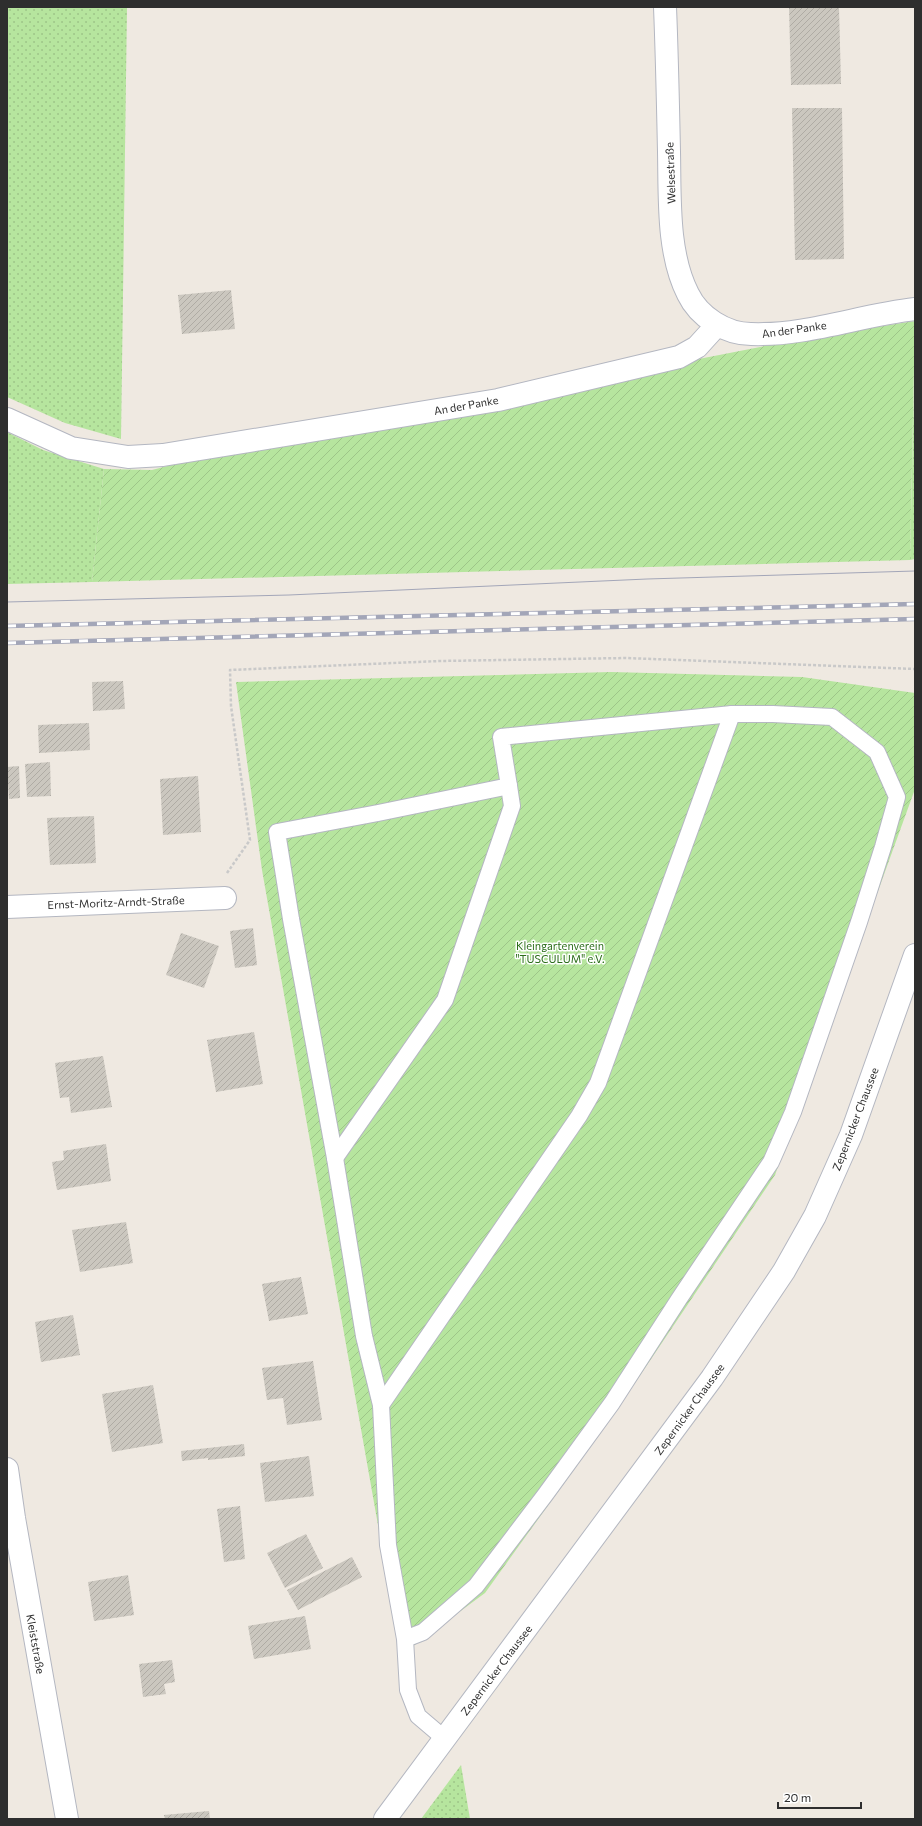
<svg xmlns="http://www.w3.org/2000/svg" width="922" height="1826" viewBox="0 0 922 1826" font-family="Commissioner,sans-serif">
	<style>
		.grass { fill: url(#grass-dots) }
		.garden { fill: url(#garden-furrows) }
		.building { fill: url(#building-hatch) }
		.lines { fill: none; stroke-linecap: round; stroke-linejoin: round }
		.lane-casing { stroke: #b4b7c1; stroke-width: 18 }
		.street-casing { stroke: #b4b7c1; stroke-width: 24 }
		.secondary-casing { stroke: #b4b7c1; stroke-width: 24 }
		.path { stroke: #c9c9c9; stroke-width: 2.5; stroke-dasharray: 3 2; stroke-linecap: butt }
		.lane { stroke: #fff; stroke-width: 16 }
		.street { stroke: #fff; stroke-width: 22 }
		.secondary { stroke: #fff; stroke-width: 22 }
		.tram { stroke: #a3a6b8; stroke-width: 1 }
		.rail-casing { stroke: #a3a6b8; stroke-width: 4.5 }
		.rail { stroke: #fff; stroke-width: 3; stroke-dasharray: 9; stroke-linecap: butt }
		.labels { text-anchor: middle; dominant-baseline: central; stroke-width: 3; stroke-linejoin: round; paint-order: stroke }
		.street-label { font-size: 11px; fill: #2e2e2e; stroke: #fff }
		.park-label { font-size: 11px; fill: #2c6e1b; stroke: #fff }
	</style>
	<defs>
		<pattern id="grass-dots" width="8" height="8" patternUnits="userSpaceOnUse"><rect width="8" height="8" fill="#b6e59e"/><path d="M2 2h.1M6 6h.1" fill="none" stroke="#9dc588" stroke-width="1.8" stroke-linecap="round"/></pattern>
		<pattern id="garden-furrows" width="10" height="10" patternUnits="userSpaceOnUse"><rect width="10" height="10" fill="#b6e59e"/><path d="M-1 1l2-2M0 10L10 0M9 11l2-2" fill="none" stroke="#9dc588"/></pattern>
		<pattern id="building-hatch" width="6" height="6" patternUnits="userSpaceOnUse"><rect width="6" height="6" fill="#cbc7bf"/><path d="M-1 1l2-2M0 6l6-6M5 7l2-2" fill="none" stroke="#afaba4"/></pattern>
	</defs>
	<rect width="100%" height="100%" fill="#efe9e1"/>
	<g class="grass">
		<path d="M7 7H127L121 439 65 423 7 397Z"/>
		<path d="M915 338V559L910 560Z"/>
		<path d="M7 432 43 450 104 469 92 582 7 584Z"/>
		<path d="M461 1765 470 1819H421Z"/>
	</g>
	<g class="garden">
		<path d="M915 321 910 560 92 582 104 469 152 470 213 454 811 337Z"/>
		<path d="M611 672 802 677 915 693V789L775 1175 616 1411 485 1593 401 1655 262 870 236 682Z"/>
	</g>
	<g class="building">
		<path d="M789 7H839L841 84 791 85Z"/>
		<path d="M792 108H842L844 259 795 260Z"/>
		<path d="M231 290 235 329 182 334 178 295Z"/>
		<path d="M123 681 125 709 93 711 92 682Z"/>
		<path d="M89 723 90 750 39 753 38 725Z"/>
		<path d="M50 762 51 796 27 797 25 764Z"/>
		<path d="M19 766 20 798 9 799 7 767Z"/>
		<path d="M198 776 201 832 163 835 160 779Z"/>
		<path d="M94 816 96 863 50 865 47 818Z"/>
		<path d="M253 928 257 965 235 968 230 931Z"/>
		<path d="M181 933 219 946 204 988 166 975Z"/>
		<path d="M254 1032 263 1084 216 1092 207 1040Z"/>
		<path d="M103 1056 112 1107 71 1113 69 1097 60 1098 55 1063Z"/>
		<path d="M106 1144 111 1181 57 1190 52 1162 64 1160 63 1151Z"/>
		<path d="M126 1222 133 1263 80 1272 72 1230Z"/>
		<path d="M301 1277 308 1314 269 1321 262 1284Z"/>
		<path d="M73 1315 80 1355 41 1362 35 1322Z"/>
		<path d="M313 1361 322 1420 287 1425 283 1398 267 1400 262 1368Z"/>
		<path d="M153 1385 163 1443 112 1452 102 1394Z"/>
		<path d="M244 1444 245 1456 208 1460V1458L182 1461 181 1451Z"/>
		<path d="M309 1456 314 1496 265 1502 260 1463Z"/>
		<path d="M240 1506 245 1559 224 1562 217 1509Z"/>
		<path d="M306 1534 323 1568 285 1588 267 1553Z"/>
		<path d="M352 1557 362 1577 298 1610 287 1590Z"/>
		<path d="M128 1575 134 1615 94 1621 88 1582Z"/>
		<path d="M305 1616 311 1649 254 1659 248 1626Z"/>
		<path d="M172 1660 175 1682 164 1684 166 1694 143 1697 139 1664Z"/>
		<path d="M209 1811 210 1819H165L164 1815Z"/>
	</g>
	<g class="lines">
		<g class="lane-casing">
			<g id="lane">
				<path d="M335 1158 445 1000 512 806 509 786"/>
				<path d="M381 1405 579 1116 598 1083 732 714"/>
				<path d="M405 1639 423 1632 476 1586 545 1495 612 1403 679 1299 771 1162 793 1112 859 922 883 847 897 797 877 752 832 717 773 714H732L501 737 509 786 378 813 277 832 291 919 335 1158 364 1336 381 1405 388 1545 405 1639 408 1690 418 1716 445 1739"/>
			</g>
		</g>
		<g class="street-casing">
			<g id="street">
				<path d="M665 7C667 55 668 104 669 152 670 197 667 253 688 294 699 317 726 334 751 334 806 336 861 315 915 309"/>
				<path d="M7 419 71 448 128 457 163 455 498 400 679 357 697 347 717 325"/>
				<path d="M7 907 225 898"/>
				<path d="M7 1469 14 1518 67 1819"/>
			</g>
		</g>
		<g class="secondary-casing">
			<path id="secondary" d="M385 1819 712 1378 784 1271 815 1216 851 1135 915 955"/>
		</g>
		<path class="path" d="M227 873 250 840 231 706 230 670 440 661 626 658 915 669"/>
		<use href="#lane" class="lane"/>
		<use href="#street" class="street"/>
		<use href="#secondary" class="secondary"/>
		<path class="tram" d="M7 602 289 595 647 579 915 571"/>
		<g class="rail-casing">
			<g id="rail">
				<path d="M7 626 915 604"/>
				<path d="M7 643 915 619"/>
			</g>
		</g>
		<use href="#rail" class="rail"/>
	</g>
	<g class="labels">
		<g class="street-label">
			<text transform="translate(670 173) rotate(-92)">Welsestraße</text>
			<text transform="translate(794 329) rotate(-8)">An der Panke</text>
			<text transform="translate(466 405) rotate(-10)">An der Panke</text>
			<text transform="translate(116 902) rotate(-2)">Ernst-Moritz-Arndt-Straße</text>
			<text transform="translate(855 1119) rotate(-69)">Zepernicker Chaussee</text>
			<text transform="translate(689 1409) rotate(-54)">Zepernicker Chaussee</text>
			<text transform="translate(36 1644) rotate(80)">Kleiststraße</text>
			<text transform="translate(496 1670) rotate(-53)">Zepernicker Chaussee</text>
		</g>
		<g class="park-label">
			<text x="560" y="945">Kleingartenverein<tspan x="560" dy="13">"TUSCULUM" e.V.</tspan></text>
		</g>
	</g>
	<rect width="922" height="1826" fill="none" stroke="#2e2e2e" stroke-width="16"/>
	<path d="M778 1802v6h83v-6" fill="none" stroke="#2e2e2e" stroke-width="2"/>
	<text x="784" y="1802" font-size="12" fill="#2e2e2e" stroke="#ffffff" stroke-width="3" paint-order="stroke">20 m</text>
</svg>
